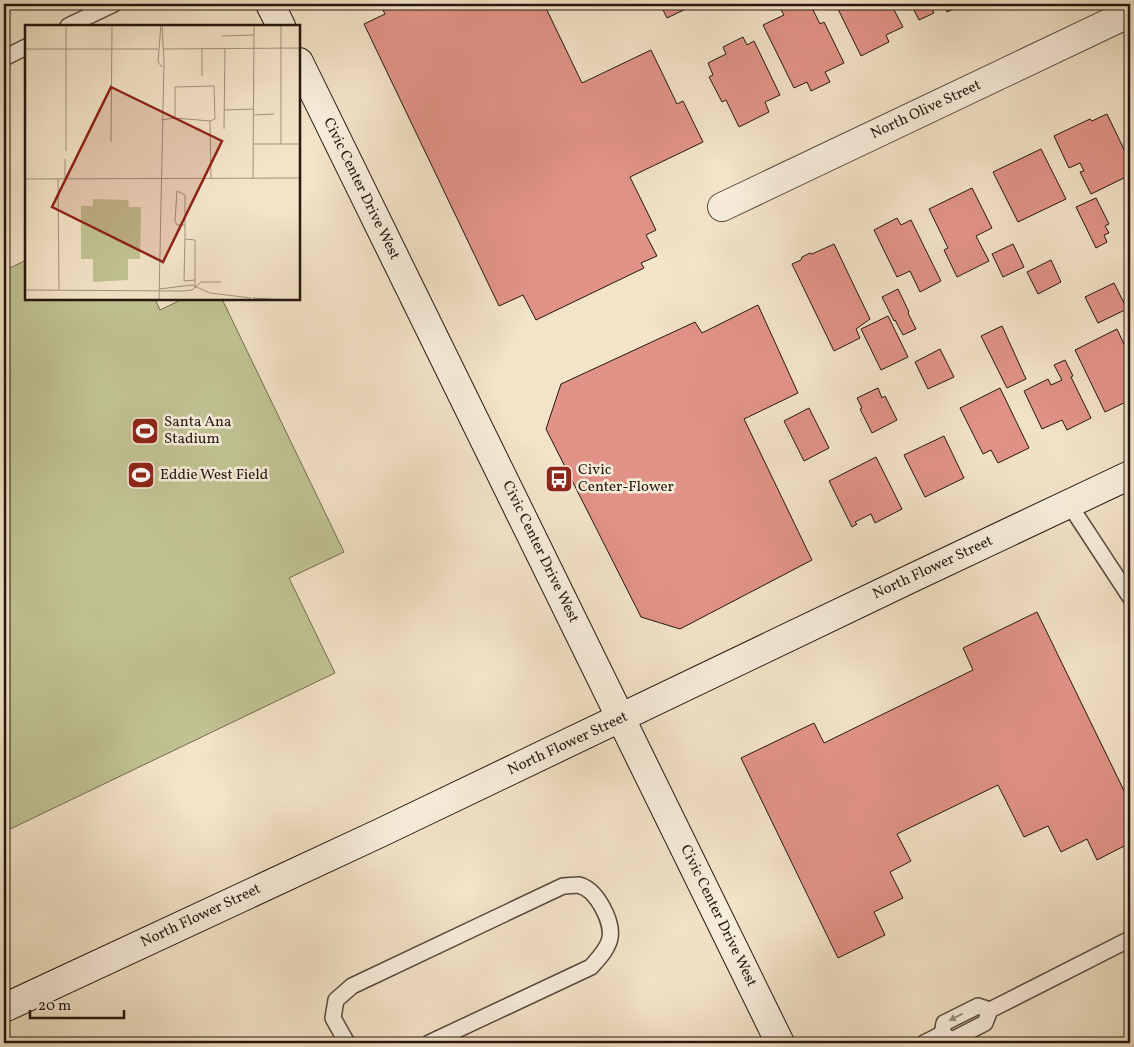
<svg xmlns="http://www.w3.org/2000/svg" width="1134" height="1047" viewBox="0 0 1134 1047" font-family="Vollkorn,serif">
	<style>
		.green { fill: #c0c292; stroke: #726c50 }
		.building { fill: #e19387; stroke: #23170f }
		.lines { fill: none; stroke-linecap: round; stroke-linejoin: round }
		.lane-casing { stroke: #574a3d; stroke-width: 18 }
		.street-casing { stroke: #574a3d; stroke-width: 30 }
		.secondary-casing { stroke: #23170f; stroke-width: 30 }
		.lane { stroke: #f7eddb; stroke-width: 15 }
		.street { stroke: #f7eddb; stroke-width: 28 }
		.secondary { stroke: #f7eddb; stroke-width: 28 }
		.oneway { fill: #988d7f }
		.labels { text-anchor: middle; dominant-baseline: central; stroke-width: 5; stroke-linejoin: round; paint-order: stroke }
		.street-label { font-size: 15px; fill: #23170f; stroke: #f7eddb }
		.poi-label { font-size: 15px; fill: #23170f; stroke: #f7eddb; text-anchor: start }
		.inset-road { fill: none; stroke: #a0917d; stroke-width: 1 }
		.view { fill: #8f2418; fill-opacity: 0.15; stroke: #8f2418; stroke-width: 2.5 }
		.inset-edge { fill: none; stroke: #23170f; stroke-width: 2.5 }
	</style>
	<rect width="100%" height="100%" fill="#f3e3c7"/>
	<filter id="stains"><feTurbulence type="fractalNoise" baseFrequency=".004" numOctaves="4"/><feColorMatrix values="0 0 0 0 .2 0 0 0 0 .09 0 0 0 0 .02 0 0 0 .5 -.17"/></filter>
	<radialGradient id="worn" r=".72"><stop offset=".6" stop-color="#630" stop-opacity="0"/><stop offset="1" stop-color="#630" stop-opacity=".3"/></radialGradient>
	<path class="green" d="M26 260V299H155L160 310 183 299H222L344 552 289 578 335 673 4 832V271Z"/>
	<g class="building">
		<path d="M380 4H544L582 83 651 50 677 104 683 101 703 142 630 177 656 230 646 235 657 256 641 263 644 268 536 320 523 295 499 306 364 24 385 14Z"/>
		<path d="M660 4H689L690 7 667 18Z"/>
		<path d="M794 4H810L820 24 824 22 844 63 825 72 830 82 811 91 807 82 794 88 763 25 784 15 781 10Z"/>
		<path d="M839 4H891L903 27 886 35 889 42 861 56 836 5Z"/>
		<path d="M911 4H932L930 5 934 13 919 20Z"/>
		<path d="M944 4H964L947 12Z"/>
		<path d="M743 37 747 45 754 41 780 95 765 102 769 112 739 127 726 100 722 102 709 77 713 75 708 63 726 54 723 47Z"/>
		<path d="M1130 113V126L1125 115Z"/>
		<path d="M1107 114 1130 162V175L1091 194 1080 172 1084 171 1080 163 1069 168 1054 136 1090 119 1092 121Z"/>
		<path d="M1041 149 1066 199 1018 222 993 172Z"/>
		<path d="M972 188 992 228 976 236 989 261 957 277 944 250 948 248 929 209Z"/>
		<path d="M1096 198 1109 224 1105 226 1109 233 1104 235 1107 242 1096 248 1076 207Z"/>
		<path d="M897 218 901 225 911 220 941 281 920 292 910 271 897 277 874 230Z"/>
		<path d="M834 244 870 319 856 329 860 338 834 351 792 264 801 260 802 257 810 253 812 254Z"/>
		<path d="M1013 244 1024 267 1003 277 992 254Z"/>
		<path d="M1051 260 1061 282 1038 294 1027 272Z"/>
		<path d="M1114 283 1127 309 1098 323 1085 297Z"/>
		<path d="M898 289 909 312 908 313 916 329 903 335 895 320 894 321 882 297Z"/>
		<path d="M758 305 798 393 744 419 812 560 680 629 641 617 546 429 561 384 695 322 702 333Z"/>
		<path d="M888 316 908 357 881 370 861 329Z"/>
		<path d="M1002 326 1026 379 1007 388 981 336Z"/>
		<path d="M1117 329 1130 357V400L1105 412 1075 350Z"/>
		<path d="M940 349 954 377 928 389 915 362Z"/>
		<path d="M1065 360 1073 376 1071 377 1091 418 1067 430 1062 420 1042 429 1024 391 1048 379 1051 385 1062 380 1054 365Z"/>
		<path d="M878 388 882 398 885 396 897 420 872 433 860 409 862 408 857 398Z"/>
		<path d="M1000 388 1029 448 998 463 991 450 983 454 960 408Z"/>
		<path d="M809 408 829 448 804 461 784 421Z"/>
		<path d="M944 436 964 478 925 497 904 455Z"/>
		<path d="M876 457 902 509 875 523 871 514 855 522 857 524 852 527 829 481Z"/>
		<path d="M1037 612 1130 803V843L1097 860 1087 839 1061 852 1048 826 1024 837 998 785 897 834 911 861 890 872 903 898 874 912 885 935 838 958 741 758 814 723 824 743 973 670 963 648Z"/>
	</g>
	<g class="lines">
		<g class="lane-casing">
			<g id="lane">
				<path d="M68 26 114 4"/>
				<path d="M4 58 26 47"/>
				<path d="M1069 504 1130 597"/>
				<path d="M942 1034 952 1040 985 1023 990 1010 996 1007 1130 939"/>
				<path d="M942 1034 944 1023 978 1006 990 1010"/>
				<path d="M347 1043 333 1018 336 1000 352 986 563 886C567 886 574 885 578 885 596 888 613 921 610 938 608 949 598 959 591 967L429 1043"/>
				<path d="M924 1043 942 1034"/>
			</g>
		</g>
		<g class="street-casing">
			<path id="street" d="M722 207 1130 13"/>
		</g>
		<g class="secondary-casing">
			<g id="secondary">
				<path d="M270 4 281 26"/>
				<path d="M299 62 780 1043"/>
				<path d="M4 1008 380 833 912 578 1130 475"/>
			</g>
		</g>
		<use href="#lane" class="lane"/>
		<use href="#street" class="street"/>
		<use href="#secondary" class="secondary"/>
	</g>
	<defs><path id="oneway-solid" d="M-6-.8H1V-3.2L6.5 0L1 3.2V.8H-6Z" transform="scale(1.25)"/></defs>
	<use class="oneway" href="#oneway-solid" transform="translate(956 1017) rotate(153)"/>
	<defs>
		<g id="stadium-square" transform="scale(1.4375)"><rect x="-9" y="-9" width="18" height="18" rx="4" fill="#8f2418" stroke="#f7eddb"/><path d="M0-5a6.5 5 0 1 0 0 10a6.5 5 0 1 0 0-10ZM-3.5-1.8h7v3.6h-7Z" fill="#fff"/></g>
		<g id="bus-square" transform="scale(1.4375)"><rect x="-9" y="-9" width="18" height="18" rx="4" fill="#8f2418" stroke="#f7eddb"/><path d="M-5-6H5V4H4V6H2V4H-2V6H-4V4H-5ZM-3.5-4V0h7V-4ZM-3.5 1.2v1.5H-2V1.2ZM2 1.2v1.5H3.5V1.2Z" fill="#fff"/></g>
	</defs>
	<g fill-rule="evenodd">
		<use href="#stadium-square" x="145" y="431"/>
		<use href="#stadium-square" x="141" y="475"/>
		<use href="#bus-square" x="559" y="479"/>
	</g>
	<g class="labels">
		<g class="street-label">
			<text transform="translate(926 110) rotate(-25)">North Olive Street</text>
			<text transform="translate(361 189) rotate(64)">Civic Center Drive West</text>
			<text transform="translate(540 552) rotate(64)">Civic Center Drive West</text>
			<text transform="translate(933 568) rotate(-25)">North Flower Street</text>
			<text transform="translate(568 744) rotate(-25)">North Flower Street</text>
			<text transform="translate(201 916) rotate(-25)">North Flower Street</text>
			<text transform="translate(718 916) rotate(64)">Civic Center Drive West</text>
		</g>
		<g class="poi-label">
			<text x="164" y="422">Santa Ana<tspan x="164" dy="17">Stadium</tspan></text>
			<text x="578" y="470">Civic<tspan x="578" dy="17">Center-Flower</tspan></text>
			<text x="160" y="475">Eddie West Field</text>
		</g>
	</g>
	<g transform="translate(25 25)">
		<rect width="275" height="275" fill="#f3e3c7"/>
		<path d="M68 174 103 175 104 182H116L115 234H103V255L68 257V234H56V181H68Z" fill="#c0c292"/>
		<path class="inset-road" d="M136 0 133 37 137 42M197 11 229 10M0 24H133M139 24 275 23M177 51V24M199 85 229 84M229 90 249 89M150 93 185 96M136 95 150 93V62L189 61 190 94 185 96 186 154M199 104 200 23M86 117 87 0M228 119H275M256 119V0M41 126V0M40 134V154M0 154 275 153M33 154 34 265M228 154 229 0M160 200H152L150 196 152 166 160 170V214L170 215V263M160 214 159 256 170 255M134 264 167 260 185 268 226 273M0 265 158 266 167 265 176 257H196M228 273 261 275M134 275 139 37 137 0"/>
		<path class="view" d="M86 62 197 116 138 237 27 182Z"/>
		<rect width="275" height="275" class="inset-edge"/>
	</g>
	<rect width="1134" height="1047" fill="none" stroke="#f3e3c7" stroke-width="20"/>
	<rect x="5" y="5" width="1124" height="1037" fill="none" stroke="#23170f" stroke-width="2.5"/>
	<rect x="10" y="10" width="1114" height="1027" fill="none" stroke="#23170f"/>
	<path d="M30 1010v8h94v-8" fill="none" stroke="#23170f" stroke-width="2.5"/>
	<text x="38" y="1010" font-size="15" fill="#23170f" stroke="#f7eddb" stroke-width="4" paint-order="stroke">20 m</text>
	<rect width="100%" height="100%" filter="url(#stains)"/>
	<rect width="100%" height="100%" fill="url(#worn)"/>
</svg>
